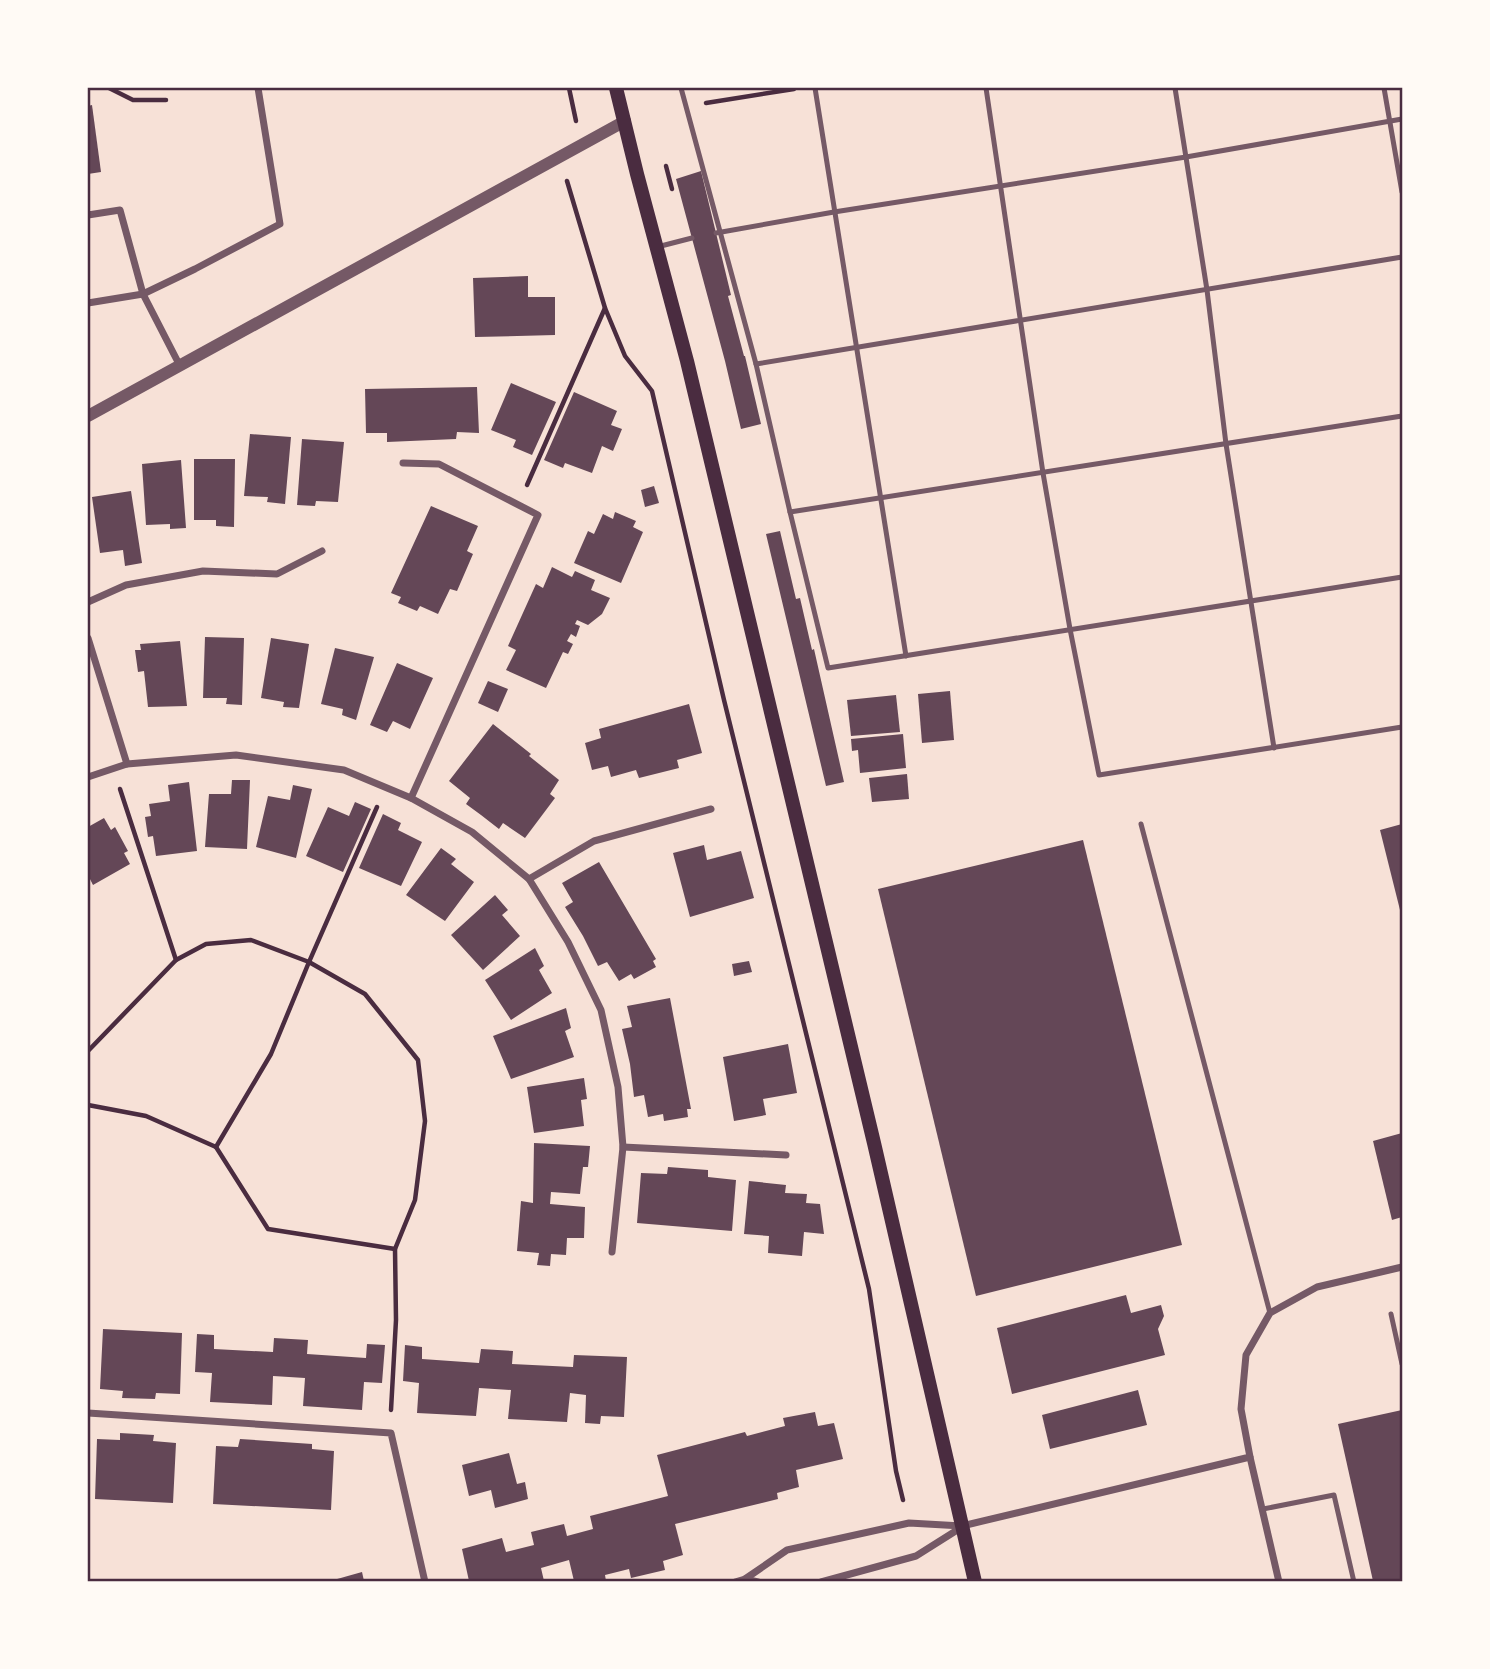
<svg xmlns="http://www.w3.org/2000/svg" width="1490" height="1669" viewBox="0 0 1490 1669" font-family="'Work Sans',sans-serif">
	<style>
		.building { fill: #644757 }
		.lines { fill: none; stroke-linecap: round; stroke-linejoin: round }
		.path { stroke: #4a2c40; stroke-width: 4.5 }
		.service { stroke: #755966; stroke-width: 5 }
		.minor { stroke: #755966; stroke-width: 7 }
		.tertiary { stroke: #755966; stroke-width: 12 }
		.secondary { stroke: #4a2c40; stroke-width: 14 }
		.neatline { fill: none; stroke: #4a2c40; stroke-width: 2.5 }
	</style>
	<rect width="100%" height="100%" fill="#f7e1d7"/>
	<g class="building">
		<path d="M92 105 101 172 88 174V106Z"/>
		<path d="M701 171 731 295 728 296 744 356H745L761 424 741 429 725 361 676 179Z"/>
		<path d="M528 276V297H555V335L475 337 473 278Z"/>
		<path d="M511 383 556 402 532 455 513 447 516 440 491 430Z"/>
		<path d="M477 387 479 433 457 432 456 439 387 442V433H366L365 389Z"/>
		<path d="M574 392 617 411 611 425 622 429 613 451 602 446 592 473 565 463 563 468 544 460Z"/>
		<path d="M250 434 291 437 285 504 267 502 268 497 244 496Z"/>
		<path d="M302 439 344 442 338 502 316 501 315 506 297 505Z"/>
		<path d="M194 459H235L234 527 216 526V520H194Z"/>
		<path d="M181 460 186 528 170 529V524L146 525 142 464Z"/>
		<path d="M654 486 659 503 645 507 641 490Z"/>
		<path d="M131 491 142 563 125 566 123 550 100 553 92 497Z"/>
		<path d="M431 506 478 526 467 551 473 554 457 591 450 589 438 614 420 606 417 611 398 603 401 597 391 593Z"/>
		<path d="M615 512 636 521 633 527 643 532 621 583 574 563 588 531 594 534 603 514 613 519Z"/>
		<path d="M780 531 796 599 800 598 812 650 814 649 844 782 826 786 766 534Z"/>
		<path d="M552 567 572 577 575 571 595 580 591 590 610 598 602 614 588 625 577 620 575 624 580 626 576 637 571 634 567 641 573 644 568 654 563 652 546 688 506 670 516 650 508 646 536 584 543 588Z"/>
		<path d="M205 637 244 638 242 705 226 704 227 698H203Z"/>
		<path d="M271 638 309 644 299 708 283 707 284 702 261 698Z"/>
		<path d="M180 641 187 706 148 707 144 671 138 672 135 650H141L140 644Z"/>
		<path d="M335 648 374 657 356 720 342 715 343 709 321 704Z"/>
		<path d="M397 663 433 678 410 729 393 721 387 732 370 725Z"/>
		<path d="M488 681 508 689 498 712 478 703Z"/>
		<path d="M950 691 954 740 922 743 918 694Z"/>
		<path d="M896 695 900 732 851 736 847 700Z"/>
		<path d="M689 704 702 753 677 760 679 768 639 778 636 770 611 777 608 766 592 770 585 743 601 738 599 729Z"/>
		<path d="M493 724 531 754 529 756 559 780 550 794 555 798 525 838 503 823 499 829 481 815 466 804 470 798 449 781Z"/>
		<path d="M903 734 906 768 860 773 858 750 852 751 851 739Z"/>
		<path d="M907 774 909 799 872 802 869 778Z"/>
		<path d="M232 780H250L247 849 205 847 209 794H231Z"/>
		<path d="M189 782 197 851 156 856 153 836 148 837 145 817 151 816 149 804 170 801 168 785Z"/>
		<path d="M293 785 312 789 296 858 256 847 268 796 290 800Z"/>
		<path d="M355 802 371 809 343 872 306 856 328 807 349 816Z"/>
		<path d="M383 814 401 823 398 830 422 842 401 886 359 868Z"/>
		<path d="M104 818 111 830 115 827 128 851 124 853 130 864 93 885 88 875V827Z"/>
		<path d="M1402 824V918L1380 830Z"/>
		<path d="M1083 840 1182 1245 976 1296 878 889Z"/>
		<path d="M704 845 707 860 741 851 754 898 690 917 673 853Z"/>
		<path d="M441 848 456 859 451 864 474 882 445 921 406 895Z"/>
		<path d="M599 862 656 959 653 961 656 967 634 979 631 974 619 981 607 962 598 966 583 936 565 907 573 902 562 883Z"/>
		<path d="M495 895 508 910 502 915 520 936 483 970 451 935Z"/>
		<path d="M535 948 544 966 539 970 552 993 511 1020 485 980Z"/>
		<path d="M749 961 752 972 734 976 732 964Z"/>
		<path d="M670 998 691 1109H687L688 1117 664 1121 663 1114 648 1117 644 1095 634 1097 630 1064 622 1029 632 1027 627 1006Z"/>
		<path d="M566 1008 571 1028 565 1031 574 1057 511 1079 493 1036Z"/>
		<path d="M788 1044 797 1093 763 1099 766 1115 734 1121 723 1057Z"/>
		<path d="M584 1078 587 1099 581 1100 584 1126 534 1133 527 1087Z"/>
		<path d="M1402 1133V1217L1392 1220 1373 1141Z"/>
		<path d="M534 1143 590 1146 588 1167H583L580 1194 551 1192 550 1204 585 1207 584 1238H567L566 1255 551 1254 550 1266 537 1265 539 1253 517 1251 521 1201 533 1203Z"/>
		<path d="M668 1167 708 1170V1177L736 1180 732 1231 637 1223 641 1173 667 1174Z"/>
		<path d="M749 1181 786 1185 785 1193 807 1194 806 1203 820 1204 824 1234 804 1232 802 1256 768 1253 769 1236 744 1234Z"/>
		<path d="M1126 1295 1131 1313 1161 1305 1164 1316 1158 1329 1165 1355 1012 1394 997 1328Z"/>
		<path d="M103 1329 182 1333 180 1394 156 1393 155 1399 122 1398 123 1391 100 1389Z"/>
		<path d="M197 1334 214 1335V1349L273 1352 274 1338 308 1340 307 1354 366 1358 367 1344 385 1345 382 1383 364 1382 362 1410 303 1406 305 1378 273 1376 272 1405 210 1402 212 1373 195 1372Z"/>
		<path d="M405 1345 422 1347V1359L479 1363 481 1349 513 1351 512 1364 573 1367 574 1355 627 1357 624 1417 601 1416 600 1424 585 1423 586 1395 570 1393 567 1422 508 1419 511 1390 479 1388 476 1416 417 1413 419 1383 403 1381Z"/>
		<path d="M1138 1390 1147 1425 1050 1449 1042 1415Z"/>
		<path d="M1402 1410V1581H1373L1338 1424Z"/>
		<path d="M815 1412 818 1426 834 1423 843 1459 796 1470 799 1487 777 1493 778 1499 675 1524 683 1555 663 1561 665 1570 631 1578 629 1569 605 1575 606 1581H574L569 1560 541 1568 544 1581H469L462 1549 502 1538 506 1552 534 1545 531 1532 564 1524 567 1536 593 1529 590 1516 668 1496 657 1455 745 1432 747 1436 785 1426 783 1418Z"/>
		<path d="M120 1433 154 1435 153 1441 176 1443 173 1503 95 1499 97 1439 120 1440Z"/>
		<path d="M240 1439 312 1444V1449L334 1451 331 1510 213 1504 216 1446 238 1447Z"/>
		<path d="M509 1453 517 1484 525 1482 528 1499 495 1508 491 1490 469 1496 462 1465Z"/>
		<path d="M362 1572 364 1581H330Z"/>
	</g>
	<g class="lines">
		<g class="path">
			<path d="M109 88 133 100H166"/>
			<path d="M569 88 576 121"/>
			<path d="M706 103 794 89"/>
			<path d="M666 166 672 189"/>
			<path d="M567 181 605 308 625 356 652 391 724 700 869 1289 896 1471 903 1500"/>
			<path d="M527 485 605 308"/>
			<path d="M120 789 176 960"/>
			<path d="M88 1051 176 960 206 944 251 940 309 962 365 994 418 1060 425 1121 415 1200 395 1249 396 1320 391 1410"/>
			<path d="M88 1105 146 1116 216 1147 268 1229 395 1249"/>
			<path d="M216 1147 271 1054 309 962 377 807"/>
		</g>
		<g class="service">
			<path d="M681 88 756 364 790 512 828 668 1402 577"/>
			<path d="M815 88 906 656"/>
			<path d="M986 88 1043 473 1070 629 1099 775 1402 727"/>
			<path d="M1175 88 1207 290 1226 444 1274 748"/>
			<path d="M1384 88 1402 192"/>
			<path d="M716 233 834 212 1186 157 1402 119"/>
			<path d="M657 247 692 238"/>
			<path d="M756 364 1402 257"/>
			<path d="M790 512 1402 416"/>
			<path d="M1141 824 1270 1313"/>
			<path d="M1391 1314 1402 1364"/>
			<path d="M1263 1509 1334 1495 1354 1582"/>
		</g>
		<g class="minor">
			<path d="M88 215 120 210 143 294 180 366"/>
			<path d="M88 303 143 294 195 269 280 224 258 88"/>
			<path d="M403 463 439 464 538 515 411 798"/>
			<path d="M88 602 126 585 203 571 277 574 322 551"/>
			<path d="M88 638 127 764"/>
			<path d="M88 777 127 764 236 755 344 770 411 798 472 832 529 879 568 942 601 1010 618 1087 623 1147 612 1252"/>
			<path d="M529 879 594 841 711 809"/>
			<path d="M623 1147 786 1155"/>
			<path d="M88 1413 391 1433 425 1582"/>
			<path d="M1250 1457 1279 1582"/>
			<path d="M745 1579 758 1582"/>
			<path d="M735 1582 745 1579 787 1550 909 1523 962 1526 1250 1457 1241 1409 1246 1355 1270 1313 1317 1287 1402 1267"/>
			<path d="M821 1582 916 1556 962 1527"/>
		</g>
		<path class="tertiary" d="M88 416 625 121"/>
		<path class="secondary" d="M616 88 637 174 687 361 874 1143 975 1582"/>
	</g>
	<rect width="1490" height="1669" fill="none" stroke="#fffaf5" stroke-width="178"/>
	<rect x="89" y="89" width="1312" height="1491" class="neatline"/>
</svg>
